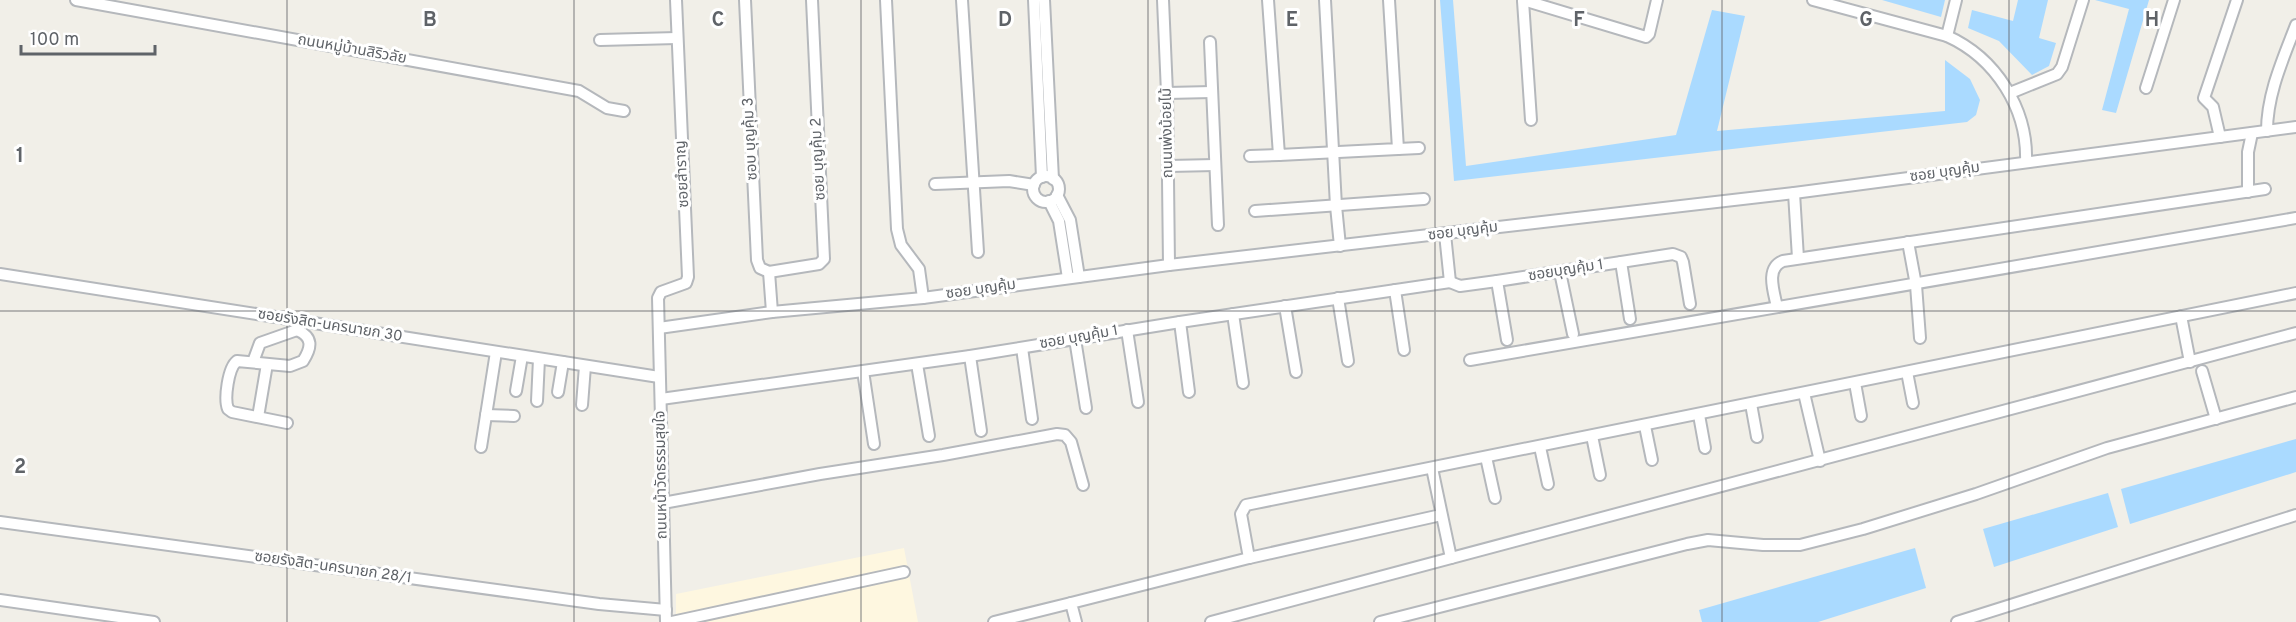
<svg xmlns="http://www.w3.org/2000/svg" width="2296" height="622" viewBox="0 0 2296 622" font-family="Overpass,'Noto Sans Thai',sans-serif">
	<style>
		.commercial { fill: #fef7e0 }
		.water { fill: #aadaff }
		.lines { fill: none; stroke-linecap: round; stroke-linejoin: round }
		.street-casing { stroke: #b5b8bc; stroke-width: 14 }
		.street { stroke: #fff; stroke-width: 10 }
		.grid { fill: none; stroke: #5f6368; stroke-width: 1.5; stroke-opacity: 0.55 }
		.labels { text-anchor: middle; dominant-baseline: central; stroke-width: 6; stroke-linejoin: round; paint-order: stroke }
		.street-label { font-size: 15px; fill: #5f6368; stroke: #fff }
		.grid-label { font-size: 20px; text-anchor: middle; font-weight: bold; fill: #5f6368; stroke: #fff; stroke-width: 6; stroke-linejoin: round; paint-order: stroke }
	</style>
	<rect width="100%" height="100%" fill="#f1efe8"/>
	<path class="commercial" d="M904 548 918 622H676V594Z"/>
	<g class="water">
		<path d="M1440 0H1453L1466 166 1676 135 1712 10 1745 16 1717 131 1945 111V60L1970 79 1980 100 1976 115 1967 122 1454 181Z"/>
		<path d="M1882 0H1945L1941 17Z"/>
		<path d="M2018 0H2048L2039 38 2056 43 2049 66 2032 75 1999 41 1968 28 1972 10 2013 21Z"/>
		<path d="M2095 0H2149L2116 113 2102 110 2129 9Z"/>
		<path d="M2296 439V472L2130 524 2121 489Z"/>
		<path d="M2108 493 2118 527 1994 567 1983 529Z"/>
		<path d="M1915 548 1926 588 1818 622H1702L1699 610Z"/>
	</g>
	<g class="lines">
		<g class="street-casing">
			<g id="street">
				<path d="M76 0 579 91 607 108 624 111"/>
				<path d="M745 0 757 260 760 268 769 272"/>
				<path d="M886 0 897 229 901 245 919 269 923 298"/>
				<path d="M962 0 978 252"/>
				<path d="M1034 0 1042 177"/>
				<path d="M1044 0 1053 179"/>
				<path d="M1163 0 1167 93 1169 265"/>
				<path d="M1268 0 1279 155 1398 149 1389 0"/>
				<path d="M1325 0 1336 206 1340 246"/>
				<path d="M1523 0 1646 37 1649 34 1657 0"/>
				<path d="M1813 0 1947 36C1996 58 2028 109 2026 162"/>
				<path d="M1523 1 1531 120"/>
				<path d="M1947 36 1956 0"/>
				<path d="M600 40 677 38"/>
				<path d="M1210 42 1218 225"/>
				<path d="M2146 88 2174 0"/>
				<path d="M1167 93 1212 92"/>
				<path d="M2010 93 2057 74 2062 67 2083 0"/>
				<path d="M2267 131C2267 94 2283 59 2296 25"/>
				<path d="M2220 137 2213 107 2204 98 2237 0"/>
				<path d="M1398 149 1419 148"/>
				<path d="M1250 156 1279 155"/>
				<path d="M1169 166 1215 165"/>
				<circle cx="1046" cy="189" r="13"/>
				<path d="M935 184 1009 181 1034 185"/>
				<path d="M2248 192V152L2252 133"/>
				<path d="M1794 193 1798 258"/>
				<path d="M1057 195 1070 220 1079 277"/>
				<path d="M1049 201 1059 221 1068 278"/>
				<path d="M1255 211 1424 199"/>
				<path d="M1908 242 1916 285 1920 338"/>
				<path d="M1621 262 1630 319"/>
				<path d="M769 272 819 264 824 259 812 0"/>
				<path d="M769 272 772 312"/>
				<path d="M1560 272 1573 334"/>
				<path d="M0 274 659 377"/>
				<path d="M1497 281 1507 340"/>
				<path d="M1450 282 1460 286 1497 281 1673 254 1681 257 1683 262 1690 304"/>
				<path d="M1395 290 1404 350"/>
				<path d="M1338 298 1348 361"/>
				<path d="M1285 306 1296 372"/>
				<path d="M1777 307C1774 292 1765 268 1783 261L2265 189"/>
				<path d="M1233 314 1243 383"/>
				<path d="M2181 316 2190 362"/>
				<path d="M1180 322 1189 392"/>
				<path d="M659 328 772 312 923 298 1169 265 1794 193 2296 127"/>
				<path d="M1127 330 1138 402"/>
				<path d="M1075 339 1086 408"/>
				<path d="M1022 348 1032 419"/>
				<path d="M970 356 981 431"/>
				<path d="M1470 360 2296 218"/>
				<path d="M253 362 260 343 297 330 298 324"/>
				<path d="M917 364 929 436"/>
				<path d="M863 371 874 444"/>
				<path d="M2202 371 2216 419"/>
				<path d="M1907 372 1913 403"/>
				<path d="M1855 383 1861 416"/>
				<path d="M516 391 522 356"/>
				<path d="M558 392 563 362"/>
				<path d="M1804 393 1820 461"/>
				<path d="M661 399 970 356 1180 322 1450 282 1445 234"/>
				<path d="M537 401 539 359"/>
				<path d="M1751 404 1757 437"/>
				<path d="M582 405 585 366"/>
				<path d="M486 415 514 416"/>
				<path d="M1699 415 1705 448"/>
				<path d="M258 417 267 364"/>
				<path d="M287 423 232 412 228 409C224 399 228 368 237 361L290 366 303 361C312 347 313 337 297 330"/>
				<path d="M1645 426 1652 460"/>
				<path d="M1592 436 1600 475"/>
				<path d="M481 447 496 352"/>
				<path d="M1540 447 1548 484"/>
				<path d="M1486 457 1495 498"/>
				<path d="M1432 468 1451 558"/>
				<path d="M663 503 820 474 943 455 1057 434 1065 435 1071 442 1083 485"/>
				<path d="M0 522 599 604 666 610"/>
				<path d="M1249 558 1441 515"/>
				<path d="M0 600 154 622"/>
				<path d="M666 622 658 298 661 292 686 283 688 277 676 0"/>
				<path d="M672 622 904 572"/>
				<path d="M994 622 1071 603"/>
				<path d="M1076 622 1071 603 1249 558 1241 514 1246 505 2296 293"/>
				<path d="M1211 622 2296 333"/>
				<path d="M1380 622 1687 544 1708 540 1763 545H1800L1863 529 1976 494 2107 448 2296 397"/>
				<path d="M1957 622 2296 515"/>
			</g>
		</g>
		<use href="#street" class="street"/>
	</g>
	<path class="grid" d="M287 0V622M574 0V622M861 0V622M1148 0V622M1435 0V622M1722 0V622M2009 0V622M0 311H2296"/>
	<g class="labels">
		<g class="street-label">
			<text transform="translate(352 50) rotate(10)">ถนนหมู่บ้านสิริวลัย</text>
			<text transform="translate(1168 133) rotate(-91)">ถนนเพ่งน้อยไม้</text>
			<text transform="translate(751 139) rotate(-93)">ซอบ บุญคุ้ม 3</text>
			<text transform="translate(819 159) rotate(-93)">ซอย บุญคุ้ม 2</text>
			<text transform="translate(1945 173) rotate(-8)">ซอย บุญคุ้ม</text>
			<text transform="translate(683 174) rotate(-93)">ซอยสำราญ</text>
			<text transform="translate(1463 232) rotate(-7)">ซอย บุญคุ้ม</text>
			<text transform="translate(1566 271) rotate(-9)">ซอยบุญคุ้ม 1</text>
			<text transform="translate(981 290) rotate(-8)">ซอย บุญคุ้ม</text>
			<text transform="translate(330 326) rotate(9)">ซอยรังสิต-นครนายก 30</text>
			<text transform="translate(1079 338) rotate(-10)">ซอย บุญคุ้ม 1</text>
			<text transform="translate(662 475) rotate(-91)">ถนนหน้าวัดธรรมสุขใจ</text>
			<text transform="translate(333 568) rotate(8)">ซอยรังสิต-นครนายก 28/1</text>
		</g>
	</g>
	<g class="grid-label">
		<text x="430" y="26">B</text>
		<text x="718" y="26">C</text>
		<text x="1005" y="26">D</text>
		<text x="1292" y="26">E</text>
		<text x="1579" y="26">F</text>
		<text x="1866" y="26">G</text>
		<text x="2152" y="26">H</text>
		<text x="20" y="162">1</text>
		<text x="20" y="473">2</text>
	</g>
	<path d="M21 45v9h134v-9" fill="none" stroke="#5f6368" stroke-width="3"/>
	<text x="30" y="45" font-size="18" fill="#5f6368" stroke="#ffffff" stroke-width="4.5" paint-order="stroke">100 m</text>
</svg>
